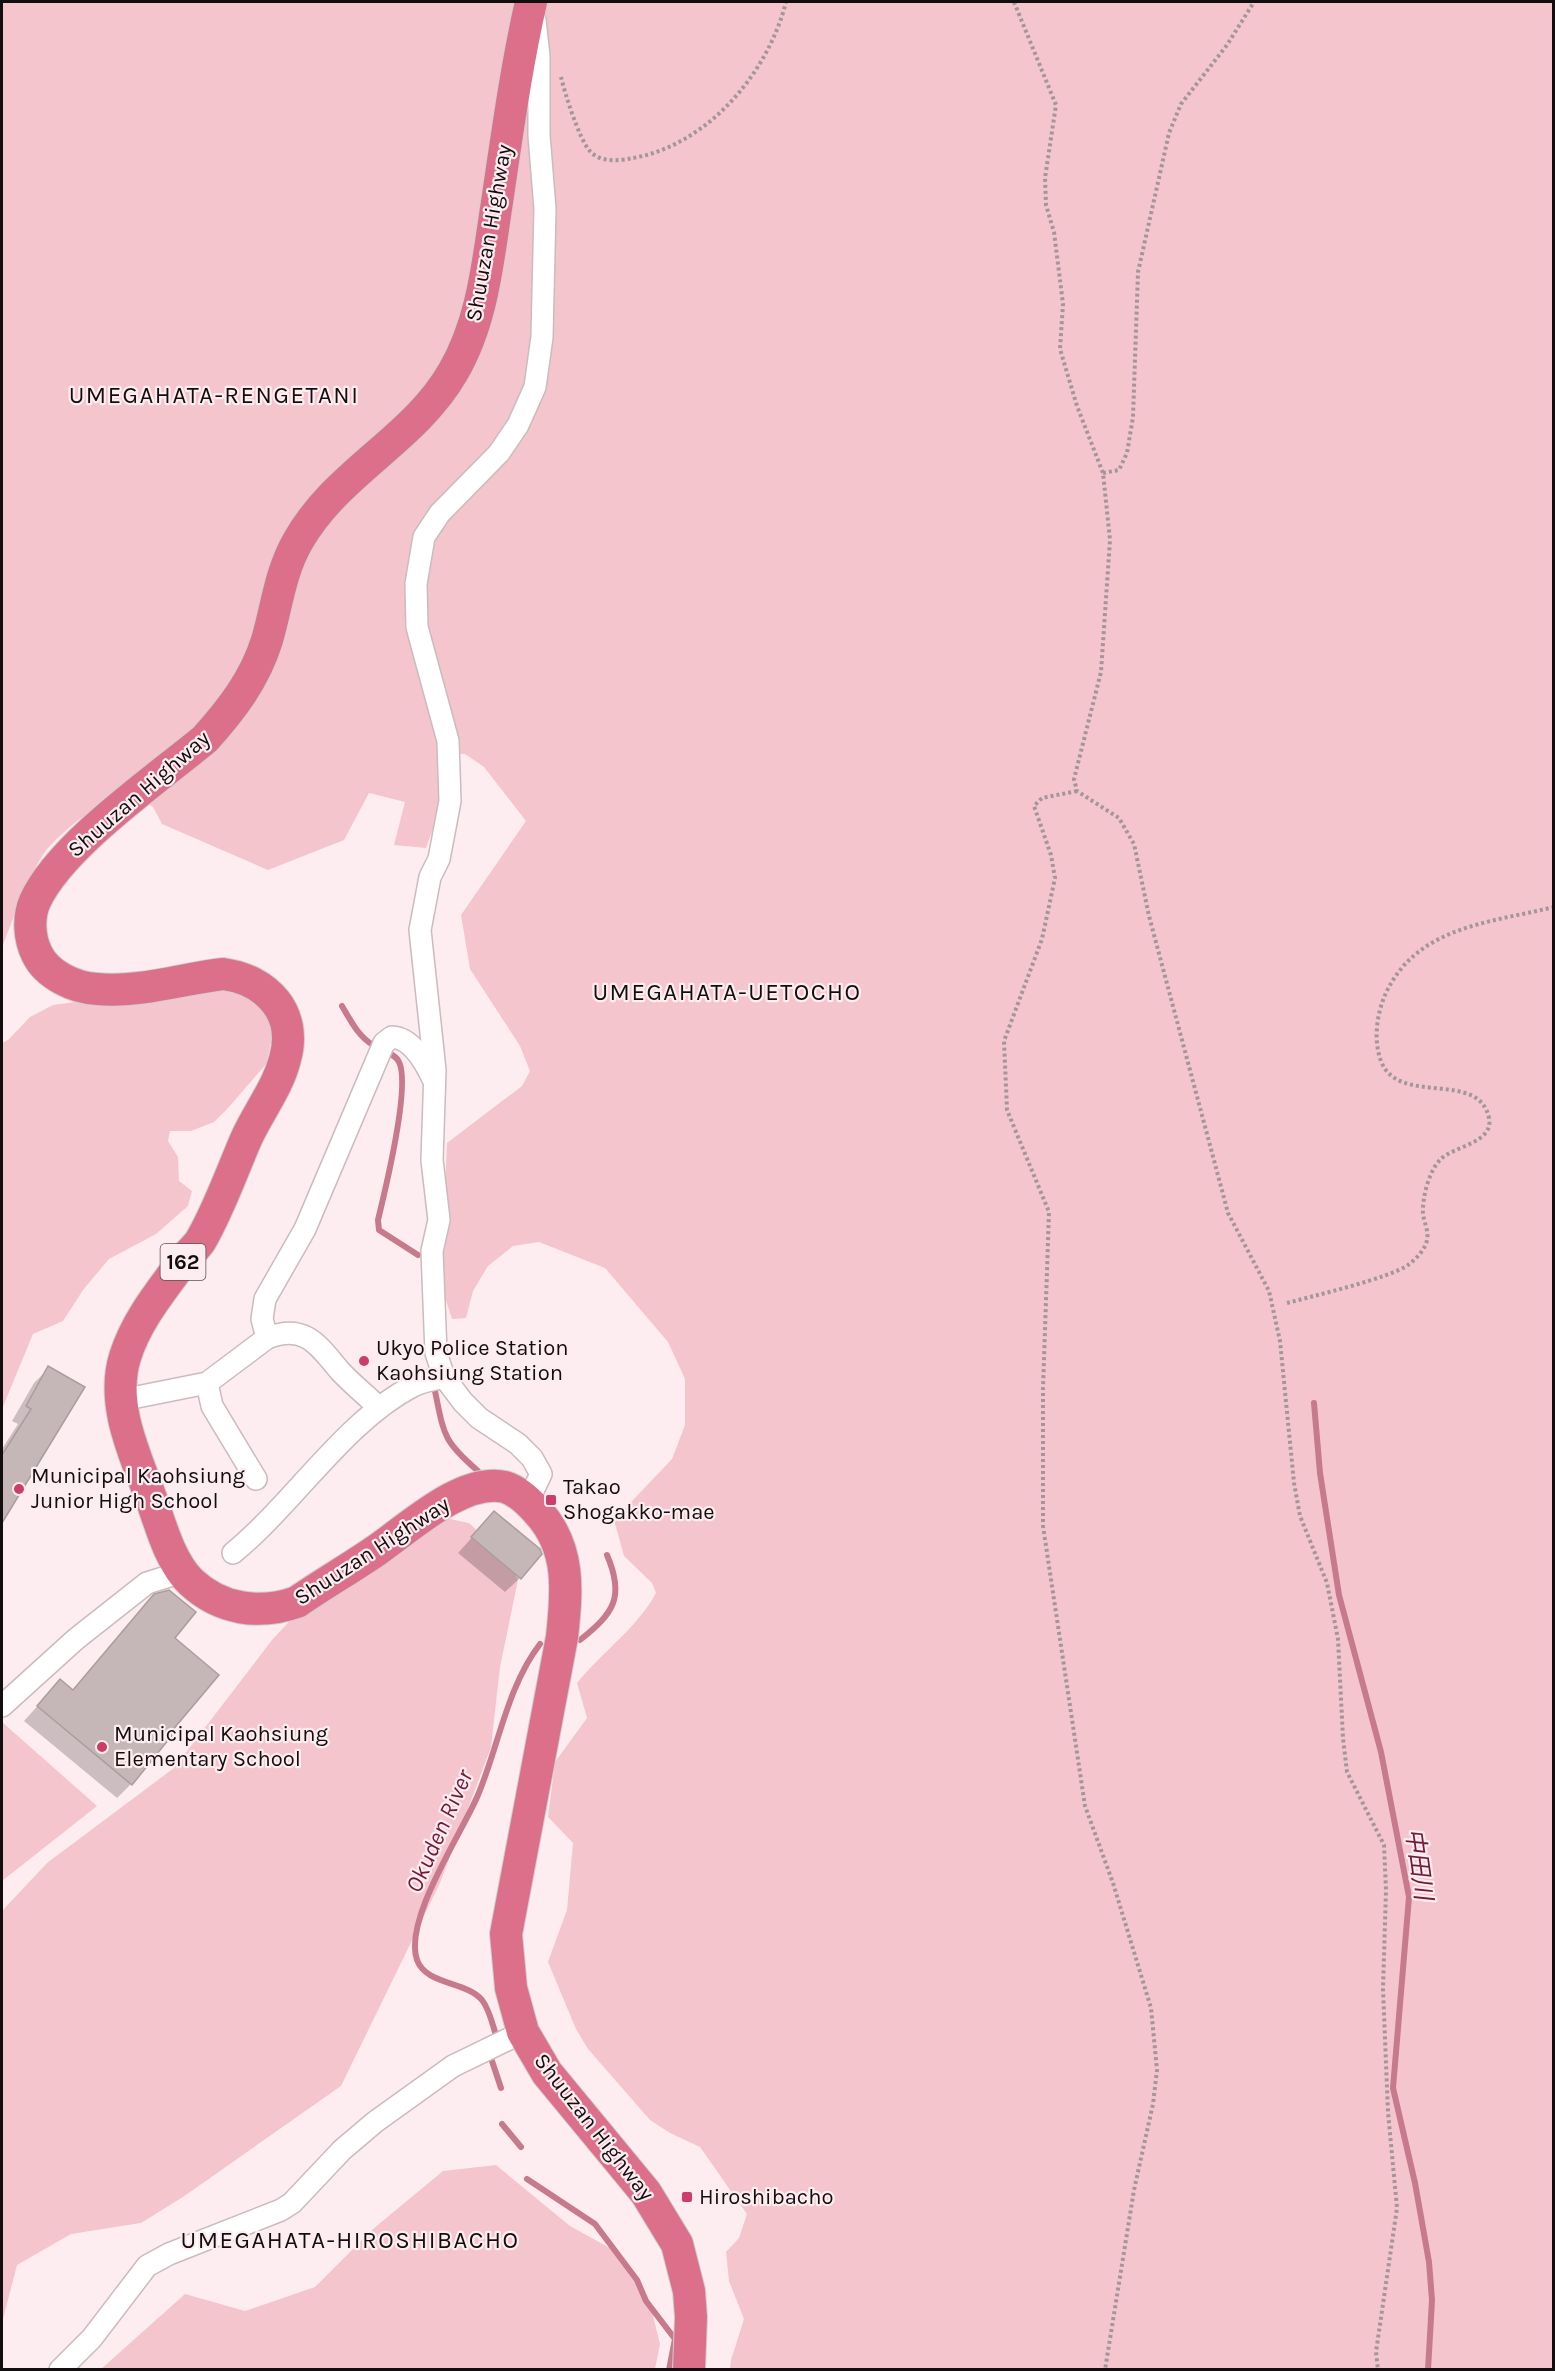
<svg xmlns="http://www.w3.org/2000/svg" width="1555" height="2371" viewBox="0 0 1555 2371" font-family="Karla,'Noto Sans JP',sans-serif">
	<style>
		.green { fill: #f5c5ce }
		.shadow { fill: #0003 }
		.lines { fill: none; stroke-linecap: round; stroke-linejoin: round }
		.stream { stroke: #c67a8b; stroke-width: 6 }
		.building { fill: #c5b6b8; stroke: #ac9c9f; stroke-width: 1.5 }
		.minor-casing { stroke: #cbbbbe; stroke-width: 24 }
		.highway-casing { stroke: #d0cfcf; stroke-width: 34 }
		.path { stroke: #a39699; stroke-width: 4; stroke-dasharray: 3 3; stroke-linecap: butt }
		.minor { stroke: #fff; stroke-width: 21 }
		.highway { stroke: #dc708b; stroke-width: 32 }
		.poi-dot { fill: #cb3d6b; stroke: #feedf0; stroke-width: 2 }
		.labels { text-anchor: middle; dominant-baseline: central; stroke-width: 4.5; stroke-linejoin: round; paint-order: stroke }
		.shield { fill: #feedf0; stroke: #595052; stroke-width: 1.5 }
		.shield-label { font-size: 21px; font-weight: bold; fill: #120d0e }
		.street-label { font-size: 22px; fill: #120d0e; stroke: #feedf0 }
		.poi-label { font-size: 22px; fill: #120d0e; stroke: #feedf0; text-anchor: start }
		.neighbourhood-label { font-size: 24px; letter-spacing: 1.5px; fill: #120d0e; stroke: #feedf0 }
		.water-label { font-size: 24px; font-style: italic; fill: #731837; stroke: #feedf0 }
	</style>
	<rect width="100%" height="100%" fill="#feedf0"/>
	<g class="green">
		<path d="M2 2H1553V2369H730L731 2360 744 2319 729 2281 726 2252 739 2238 747 2214 700 2147 670 2133 650 2120 588 2049 576 2029 548 1962 567 1910 573 1843 548 1817 555 1762 587 1718 577 1683C602 1652 637 1628 656 1593L652 1583 624 1556 614 1520 672 1459 685 1425V1379L668 1342 605 1268 539 1242 513 1246 488 1266 473 1291 466 1318 452 1319 441 1285 447 1143 522 1086 530 1071 520 1046 470 969 461 915 526 821 484 767 465 754 443 753 445 796 426 848 394 845 405 802 369 793 344 840 268 870 162 824 153 807 128 791C99 803 70 824 49 847 32 865 11 924 2 948Z"/>
		<path d="M241 980 274 1024 267 1063 228 1108 214 1122 191 1131H170L168 1141 178 1157 179 1181 192 1191 188 1206 156 1234 109 1259 83 1290 63 1321 33 1334 2 1409V1043L8 1040 30 1017 53 1005Z"/>
		<path d="M445 1518 469 1523 506 1557 518 1580 500 1667 491 1747 440 1883 341 2086 183 2197 141 2223 71 2234 17 2265 2 2323V1911L47 1863 174 1768 272 1640 298 1612Z"/>
		<path d="M2 1722 97 1806 2 1881Z"/>
		<path d="M496 2165 570 2226 617 2252 649 2300 660 2344 655 2369H101L185 2294 245 2311 315 2287 373 2229 443 2171Z"/>
	</g>
	<g class="shadow">
		<path d="M49 1368 83 1388 2 1519V1449L18 1424 12 1421 34 1383Z"/>
		<path d="M494 1513 520 1578 505 1592 458 1553Z"/>
		<path d="M155 1596 173 1638 131 1784 117 1798 24 1721 60 1681 72 1691Z"/>
	</g>
	<g class="lines">
		<g class="stream">
			<path d="M342 1006C351 1021 358 1036 373 1045 380 1051 395 1053 399 1062 411 1086 385 1191 378 1220L379 1230 418 1255"/>
			<path d="M435 1391C444 1435 443 1441 478 1471"/>
			<path d="M1314 1403 1320 1473 1339 1595 1381 1752 1409 1897 1393 2088 1415 2183 1429 2262 1432 2300 1428 2370"/>
			<path d="M580 1640C614 1613 625 1597 607 1555"/>
			<path d="M497 2038C493 2027 490 2010 482 2000 466 1981 426 1985 417 1960 403 1920 462 1833 478 1795 499 1745 507 1687 540 1644"/>
			<path d="M492 2061 501 2088"/>
			<path d="M502 2124 521 2147"/>
			<path d="M527 2179 595 2224 637 2280 646 2301 675 2339 669 2370"/>
		</g>
	</g>
	<g class="building">
		<path d="M48 1366 85 1387 2 1523V1455L31 1409 26 1406Z"/>
		<path d="M494 1511 540 1549 542 1554 521 1579 471 1537Z"/>
		<path d="M169 1590 196 1612 175 1638 219 1675 171 1732 173 1734 132 1785 37 1706 60 1679 73 1690 154 1594Z"/>
	</g>
	<g class="lines">
		<g class="minor-casing">
			<g id="minor">
				<path d="M207 1383 212 1406 256 1479"/>
				<path d="M122 1400 207 1383 267 1338"/>
				<path d="M378 1407C366 1395 352 1384 340 1371 318 1345 305 1323 267 1338L262 1319 265 1299 305 1229 384 1043 392 1037C412 1038 425 1062 433 1079"/>
				<path d="M528 1501 541 1474 532 1458 518 1444 479 1418 463 1402 444 1377 436 1353 432 1251 439 1220 432 1160 435 1070 420 930 430 877 439 859 450 801 448 741 417 627 416 584 424 537 440 513 499 453 518 425 535 387 542 337 545 209 539 135V56L535 20"/>
				<path d="M233 1553C294 1503 345 1421 413 1386 422 1381 434 1380 444 1377"/>
				<path d="M2 1706 76 1639 147 1583 182 1572"/>
				<path d="M60 2370 92 2338 147 2266 169 2254 281 2210 292 2203 342 2150 375 2122 453 2066 523 2032"/>
			</g>
		</g>
		<g class="highway-casing">
			<path id="highway" d="M531 2C516 68 507 135 497 202 488 260 483 321 453 372 414 440 337 472 298 541 280 572 277 606 267 640 255 679 232 709 205 739 157 779 61 845 35 901 28 917 29 938 37 954 47 975 75 988 97 989 139 993 182 979 223 974 267 980 298 1013 285 1059 278 1087 259 1111 247 1137 232 1171 220 1207 201 1240 196 1248 189 1253 183 1261 161 1291 136 1321 125 1357 110 1405 136 1457 152 1501 161 1527 171 1563 191 1582 221 1610 260 1615 297 1602 323 1584 351 1568 377 1550 409 1528 463 1477 505 1487 518 1491 530 1503 538 1512 571 1548 567 1591 562 1637L506 1934 511 1988 523 2032 547 2073 646 2193 677 2244 689 2291 691 2317 689 2370"/>
		</g>
		<g class="path">
			<path d="M1014 2 1056 105 1045 178 1046 205 1054 232 1063 304 1060 349 1077 406 1103 473 1110 540 1101 672 1074 779 1077 791 1119 818 1134 844 1149 916 1228 1213 1269 1291 1280 1341 1294 1483 1300 1516 1327 1583 1338 1639 1343 1738 1347 1772 1384 1845 1386 1890 1383 1989 1388 2112 1397 2208 1376 2352 1378 2370"/>
			<path d="M561 77C565 94 579 138 589 150 599 163 619 161 633 158 708 145 768 73 786 2"/>
			<path d="M1103 473 1119 470 1127 453 1133 417 1138 272 1169 133 1181 104 1227 45 1254 2"/>
			<path d="M1077 791 1042 798 1034 806 1051 855 1055 878 1042 939 1004 1041 1007 1110 1049 1212 1043 1389V1526L1085 1806 1113 1883 1151 2008 1157 2070 1153 2104 1134 2190 1105 2370"/>
			<path d="M1287 1303C1313 1296 1390 1278 1408 1265 1416 1259 1425 1250 1427 1240 1429 1232 1424 1222 1423 1214 1422 1198 1429 1170 1441 1159 1454 1146 1494 1143 1489 1118 1479 1069 1398 1107 1381 1061 1373 1040 1377 1014 1385 995 1416 926 1489 923 1554 907"/>
		</g>
		<use href="#minor" class="minor"/>
		<use href="#highway" class="highway"/>
	</g>
	<g class="poi-dot">
		<circle cx="364" cy="1361" r="6"/>
		<circle cx="19" cy="1489" r="6"/>
		<rect x="545" y="1494" width="12" height="12" rx="3"/>
		<circle cx="102" cy="1747" r="6"/>
		<rect x="681" y="2191" width="12" height="12" rx="3"/>
	</g>
	<g class="labels">
		<rect class="shield" x="160.5" y="1244" width="45" height="36" rx="4.5"/>
		<g class="shield-label">
			<text x="183" y="1262">162</text>
		</g>
		<g class="street-label">
			<text transform="translate(489 233) rotate(-80)">Shuuzan Highway</text>
			<text transform="translate(139 794) rotate(-41)">Shuuzan Highway</text>
			<text transform="translate(372 1551) rotate(-33)">Shuuzan Highway</text>
			<text transform="translate(594 2127) rotate(52)">Shuuzan Highway</text>
		</g>
		<g class="poi-label">
			<text x="376" y="1348">Ukyo Police Station<tspan x="376" dy="25">Kaohsiung Station</tspan></text>
			<text x="31" y="1476">Municipal Kaohsiung<tspan x="31" dy="25">Junior High School</tspan></text>
			<text x="563" y="1487">Takao<tspan x="563" dy="25">Shogakko-mae</tspan></text>
			<text x="114" y="1734">Municipal Kaohsiung<tspan x="114" dy="25">Elementary School</tspan></text>
			<text x="699" y="2197">Hiroshibacho</text>
		</g>
		<g class="neighbourhood-label">
			<text x="214" y="395">UMEGAHATA-RENGETANI</text>
			<text x="727" y="992">UMEGAHATA-UETOCHO</text>
			<text x="350" y="2240">UMEGAHATA-HIROSHIBACHO</text>
		</g>
		<g class="water-label">
			<text transform="translate(439 1831) rotate(-66)">Okuden River</text>
			<text transform="translate(1419 1864) rotate(82)">中田川</text>
		</g>
	</g>
	<rect width="1555" height="2371" fill="none" stroke="#120d0e" stroke-width="6"/>
</svg>
